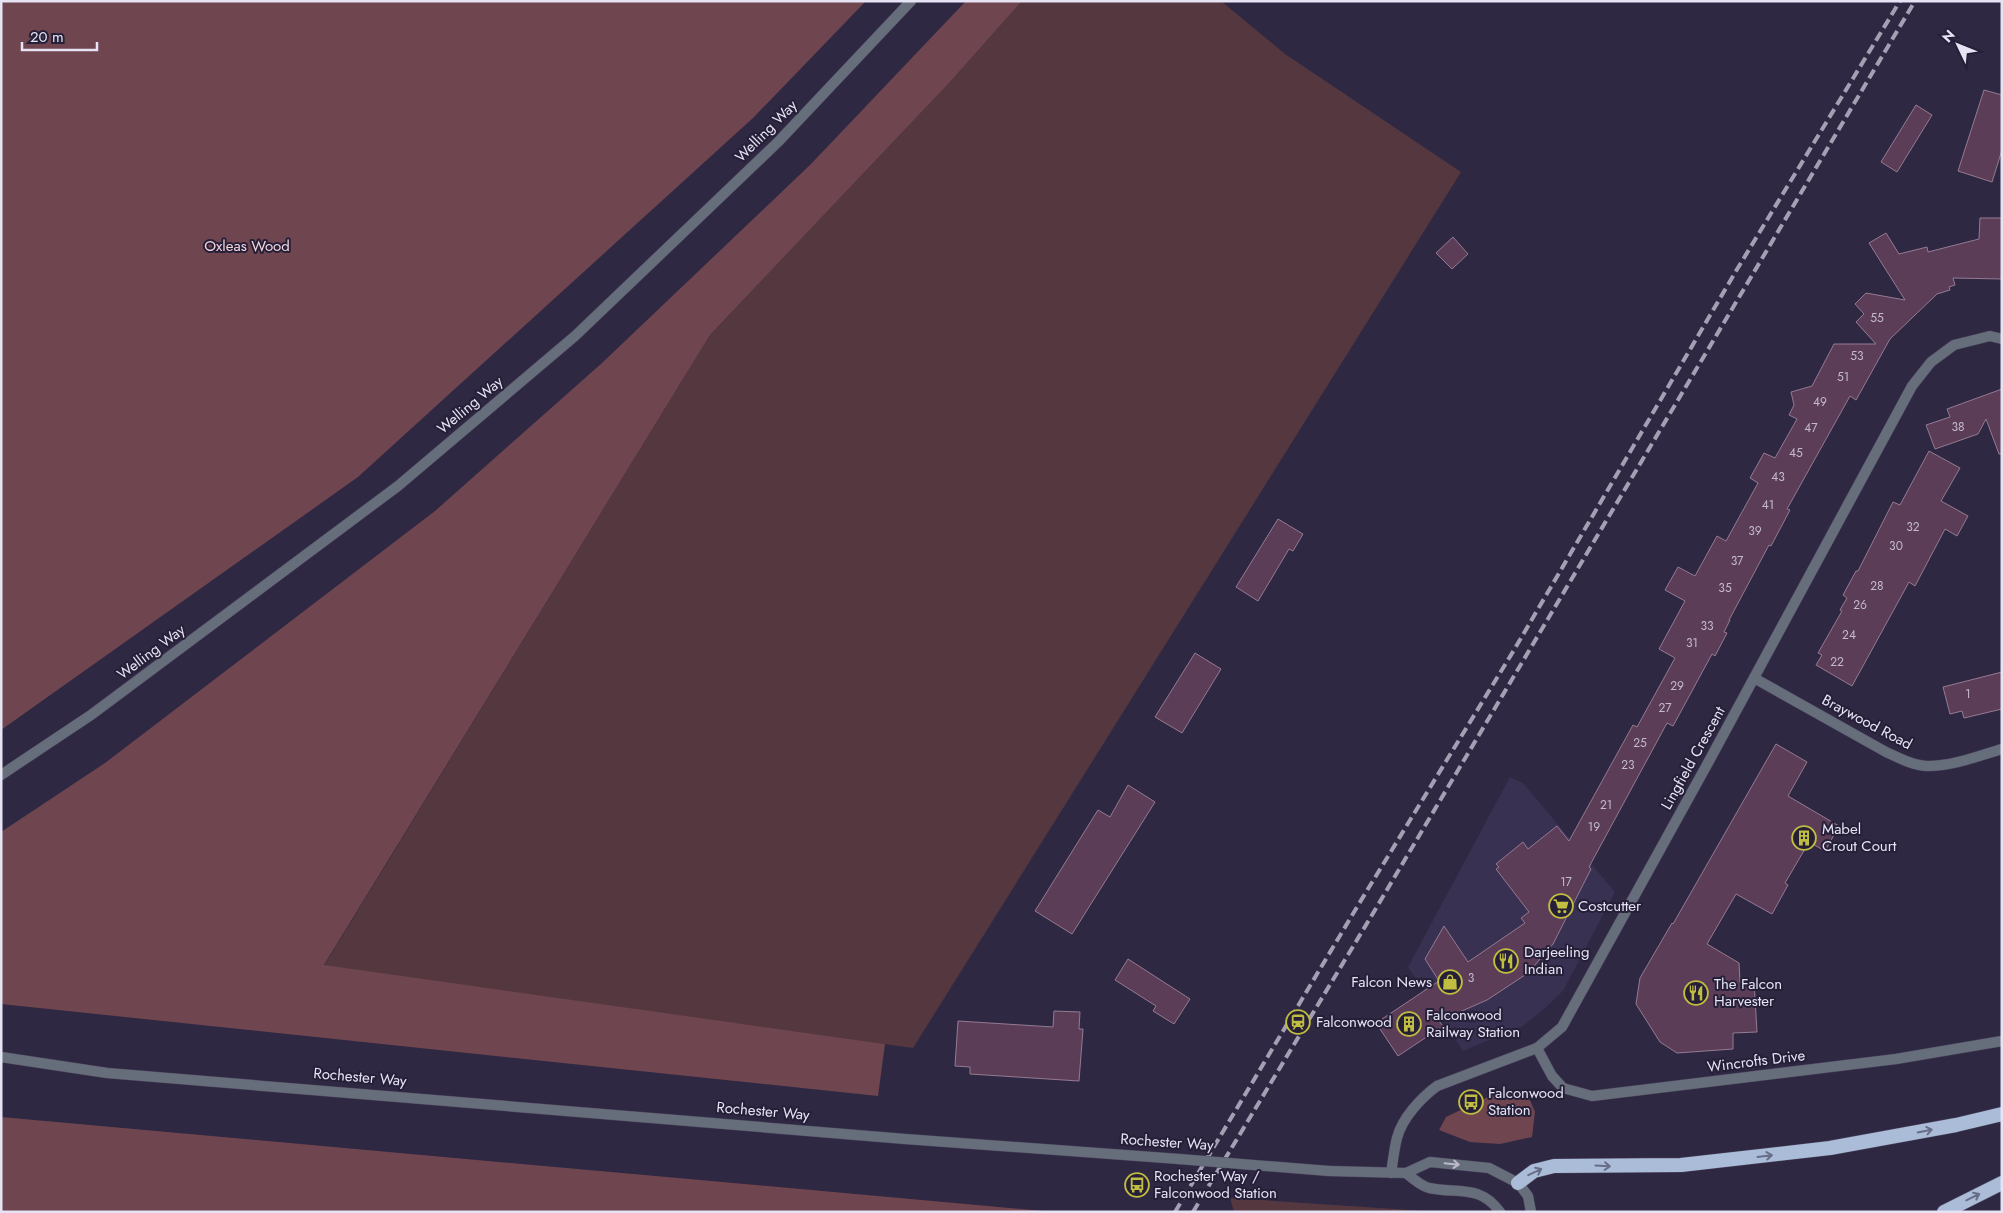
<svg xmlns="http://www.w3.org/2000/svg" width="2003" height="1213" viewBox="0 0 2003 1213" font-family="Jost,sans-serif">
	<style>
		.built { fill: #393152 }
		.green { fill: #55383f }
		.forest { fill: #6f454f }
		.building { fill: #5b3d58; stroke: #957a92 }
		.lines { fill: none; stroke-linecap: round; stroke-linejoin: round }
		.minor-casing { stroke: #4c465f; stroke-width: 11 }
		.tertiary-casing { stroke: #4c465f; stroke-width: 11 }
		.trunk-casing { stroke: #4c465f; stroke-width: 15 }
		.minor { stroke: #676e7b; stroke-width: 10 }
		.tertiary { stroke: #676e7b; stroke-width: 10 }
		.trunk { stroke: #aabcd7; stroke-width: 14 }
		.rail { stroke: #a4a0b4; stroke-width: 4; stroke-dasharray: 10 5; stroke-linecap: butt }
		.tertiary-bridge-casing { stroke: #4c465f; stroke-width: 11; stroke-linecap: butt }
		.tertiary-bridge { stroke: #676e7b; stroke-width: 10 }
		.oneway { stroke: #686e88 }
		.oneway2 { stroke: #babaca }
		.labels { text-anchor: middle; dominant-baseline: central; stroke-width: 4; stroke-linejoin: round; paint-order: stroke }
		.number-label { font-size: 12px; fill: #c3bacd }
		.street-label { font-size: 15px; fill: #e6e3f4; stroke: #251f38 }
		.park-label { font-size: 15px; fill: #f6d6dd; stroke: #251f38 }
		.poi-label { font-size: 15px; fill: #e6e3f4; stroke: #251f38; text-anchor: start }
	</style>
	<rect width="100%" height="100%" fill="#2f2843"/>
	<path class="built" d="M1510 777 1523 783 1615 892 1563 991 1544 1009 1523 1026 1463 1051 1408 967Z"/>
	<g class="green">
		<path d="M1022 1H1221L1285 54 1461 172 913 1048 324 966 710 335 950 82Z"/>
		<path d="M1230 1198 1440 1212H1234Z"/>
	</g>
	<g class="forest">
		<path d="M1 1H866L753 118 358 477 1 730Z"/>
		<path d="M966 1H1022L950 82 710 335 324 965 885 1044 878 1096 1 1004V832L105 763 435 511 602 363 811 164Z"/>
		<path d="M1527 1093 1535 1112 1532 1137 1500 1144 1470 1142 1439 1130 1446 1117 1492 1095Z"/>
		<path d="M1 1117 1055 1212H1Z"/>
	</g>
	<g class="building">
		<path d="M1984 90 2002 95V150L1992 182 1958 171Z"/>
		<path d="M1916 105 1932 115 1897 172 1881 162Z"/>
		<path d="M1980 218H2002V279L1953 278 1955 285 1949 287 1950 290 1937 294 1890 339 1856 400 1850 396 1787 509 1790 510 1771 546 1769 545 1729 620H1730L1724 632 1727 633 1715 656 1712 654 1673 726 1667 723 1589 867 1591 869 1553 944 1528 973 1487 1000 1439 1021 1443 1026 1398 1056 1376 1023 1439 981 1425 959 1444 926 1468 962 1525 923 1521 918 1529 912 1496 869 1499 867 1496 864 1523 842 1528 849 1557 826 1569 841 1633 725 1637 727 1675 658 1659 649 1685 601 1665 590 1678 567 1695 576 1717 536 1726 541 1758 483 1750 478 1764 453 1775 458 1797 419 1789 415 1794 405 1791 392 1812 386 1834 344H1876L1856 322 1864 314 1855 304 1866 293 1905 300 1869 243 1886 233 1899 254 1927 247 1928 252 1979 239Z"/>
		<path d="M1453 237 1468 254 1452 269 1436 253Z"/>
		<path d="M2002 389V454H1999L1986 419 1978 434 1935 449 1926 425 1950 417 1947 409Z"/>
		<path d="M1929 451 1960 468 1941 501 1968 516 1957 536 1945 529 1915 586 1909 582 1852 686 1816 665 1822 655 1818 653 1842 611 1840 610 1847 598 1843 595 1856 571H1858L1893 502 1900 505Z"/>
		<path d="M1278 519 1303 534 1293 551 1289 549 1258 601 1236 587Z"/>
		<path d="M1195 653 1221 669 1182 733 1155 717Z"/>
		<path d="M2002 672V709L1964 718 1962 711 1950 714 1943 687Z"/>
		<path d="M1776 744 1807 762 1788 796 1839 826 1825 851 1809 842 1785 883 1788 885 1772 914 1736 894 1707 944 1739 963 1740 982 1754 981 1757 1032 1733 1033V1049L1677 1053 1660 1042 1636 1004 1640 978 1672 923 1673 924Z"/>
		<path d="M1128 785 1155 802 1072 934 1035 911 1098 810 1110 817Z"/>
		<path d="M1128 959 1190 999 1174 1024 1153 1011 1156 1006 1115 980Z"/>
		<path d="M1054 1011 1080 1012 1079 1029H1083L1079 1081 970 1074V1067L955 1066 958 1021 1053 1027Z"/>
	</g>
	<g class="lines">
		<g class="minor-casing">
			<g id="minor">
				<path d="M1754 678 1886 752C1899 758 1914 766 1928 766 1953 766 1978 756 2002 749"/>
				<path d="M1537 1048 1552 1076 1563 1088 1592 1096 1896 1059 2002 1041"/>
			</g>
		</g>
		<g class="tertiary-casing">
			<g id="tertiary">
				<path d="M1 775 91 715 398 486 575 336 778 142 911 1"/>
				<path d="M1 1057 107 1073 905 1139 1179 1159"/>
				<path d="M1329 1171 1406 1173 1430 1162 1489 1168 1518 1183 1528 1196 1531 1212"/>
				<path d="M1391 1173C1393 1162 1394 1149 1397 1138 1402 1118 1421 1098 1437 1086L1537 1048 1562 1027 1709 761 1912 386 1931 362 1954 345 1990 336 2002 339"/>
				<path d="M1406 1173C1412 1178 1421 1186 1429 1188 1457 1194 1480 1184 1500 1212"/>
			</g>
		</g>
		<g class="trunk-casing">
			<g id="trunk">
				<path d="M1518 1183 1534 1171 1554 1166 1681 1165 1830 1148 1956 1125 2002 1114"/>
				<path d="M1944 1212 2002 1183"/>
			</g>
		</g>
		<use href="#minor" class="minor"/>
		<use href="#tertiary" class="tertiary"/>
		<use href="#trunk" class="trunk"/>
		<g class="rail">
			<path d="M1175 1212 1357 907 1514 650 1736 271 1900 1"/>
			<path d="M1193 1212 1372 915 1915 1"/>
		</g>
		<g class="tertiary-bridge-casing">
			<path id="tertiary-bridge" d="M1179 1159 1329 1171"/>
		</g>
		<use href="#tertiary-bridge" class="tertiary-bridge"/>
	</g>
	<defs><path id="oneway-shaft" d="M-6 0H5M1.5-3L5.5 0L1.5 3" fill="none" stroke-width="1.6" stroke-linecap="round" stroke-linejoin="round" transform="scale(1.25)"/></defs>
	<g class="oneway">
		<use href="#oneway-shaft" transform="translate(1925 1131) rotate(-11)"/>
		<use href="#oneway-shaft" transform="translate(1765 1156) rotate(-7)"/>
		<use href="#oneway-shaft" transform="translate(1603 1166) rotate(3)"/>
		<use href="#oneway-shaft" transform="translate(1535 1172) rotate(-25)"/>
		<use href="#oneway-shaft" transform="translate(1973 1197) rotate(-26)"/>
	</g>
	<use class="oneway2" href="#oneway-shaft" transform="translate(1452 1164) rotate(6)"/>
	<defs>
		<g id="building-ring" transform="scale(1.25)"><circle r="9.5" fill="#251f38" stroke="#c1bd40" stroke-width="1.5"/><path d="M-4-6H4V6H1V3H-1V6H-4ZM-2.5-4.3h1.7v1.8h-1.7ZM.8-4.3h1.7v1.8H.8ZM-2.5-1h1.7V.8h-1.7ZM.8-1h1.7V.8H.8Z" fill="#c1bd40"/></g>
		<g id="supermarket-ring" transform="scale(1.25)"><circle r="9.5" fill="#251f38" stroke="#c1bd40" stroke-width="1.5"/><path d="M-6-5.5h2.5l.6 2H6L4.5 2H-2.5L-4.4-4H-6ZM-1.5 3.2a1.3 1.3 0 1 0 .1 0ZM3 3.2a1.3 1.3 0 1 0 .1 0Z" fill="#c1bd40"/></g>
		<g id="restaurant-ring" transform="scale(1.25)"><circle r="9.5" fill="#251f38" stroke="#c1bd40" stroke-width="1.5"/><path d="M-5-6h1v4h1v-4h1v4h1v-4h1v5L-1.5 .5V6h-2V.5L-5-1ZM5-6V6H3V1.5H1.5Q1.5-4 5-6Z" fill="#c1bd40"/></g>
		<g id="shop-ring" transform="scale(1.25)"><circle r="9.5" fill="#251f38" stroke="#c1bd40" stroke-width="1.5"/><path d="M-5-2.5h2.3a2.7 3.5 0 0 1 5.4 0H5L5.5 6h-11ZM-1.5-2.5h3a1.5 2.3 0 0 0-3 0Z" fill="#c1bd40"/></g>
		<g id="station-ring" transform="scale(1.25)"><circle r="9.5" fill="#251f38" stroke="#c1bd40" stroke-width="1.5"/><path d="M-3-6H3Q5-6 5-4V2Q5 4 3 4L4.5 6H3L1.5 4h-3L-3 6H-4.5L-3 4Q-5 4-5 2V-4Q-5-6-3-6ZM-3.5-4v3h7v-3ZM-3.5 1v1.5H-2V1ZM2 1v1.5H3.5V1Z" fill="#c1bd40"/></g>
		<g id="bus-ring" transform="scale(1.25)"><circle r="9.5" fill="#251f38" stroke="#c1bd40" stroke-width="1.5"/><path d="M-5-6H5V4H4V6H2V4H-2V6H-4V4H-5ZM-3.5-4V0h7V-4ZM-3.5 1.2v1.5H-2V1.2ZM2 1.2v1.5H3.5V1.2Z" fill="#c1bd40"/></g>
	</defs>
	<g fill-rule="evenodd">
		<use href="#building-ring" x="1804" y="838"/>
		<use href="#supermarket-ring" x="1561" y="906"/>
		<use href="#restaurant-ring" x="1506" y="961"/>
		<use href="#shop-ring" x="1450" y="982"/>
		<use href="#restaurant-ring" x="1696" y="993"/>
		<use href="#station-ring" x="1298" y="1022"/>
		<use href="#building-ring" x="1409" y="1024"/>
		<use href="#bus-ring" x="1471" y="1102"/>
		<use href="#bus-ring" x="1137" y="1185"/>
	</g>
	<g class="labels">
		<g class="number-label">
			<text x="1877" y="318">55</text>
			<text x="1857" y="356">53</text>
			<text x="1843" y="377">51</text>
			<text x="1820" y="402">49</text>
			<text x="1958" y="427">38</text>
			<text x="1811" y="428">47</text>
			<text x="1796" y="453">45</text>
			<text x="1778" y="477">43</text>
			<text x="1768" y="505">41</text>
			<text x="1913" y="527">32</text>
			<text x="1755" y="531">39</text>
			<text x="1896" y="546">30</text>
			<text x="1737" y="561">37</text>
			<text x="1877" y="586">28</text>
			<text x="1725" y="588">35</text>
			<text x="1860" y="605">26</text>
			<text x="1707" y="626">33</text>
			<text x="1849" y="635">24</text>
			<text x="1692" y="643">31</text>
			<text x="1837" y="662">22</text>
			<text x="1677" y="686">29</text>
			<text x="1968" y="694">1</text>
			<text x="1665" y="708">27</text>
			<text x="1640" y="743">25</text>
			<text x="1628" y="765">23</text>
			<text x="1606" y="805">21</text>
			<text x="1594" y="827">19</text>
			<text x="1566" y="882">17</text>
			<text x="1471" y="978">3</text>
		</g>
		<g class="street-label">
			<text transform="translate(766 131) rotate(-45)">Welling Way</text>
			<text transform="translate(470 405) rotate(-40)">Welling Way</text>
			<text transform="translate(151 652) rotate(-37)">Welling Way</text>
			<text transform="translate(1867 722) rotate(28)">Braywood Road</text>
			<text transform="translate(1693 758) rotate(-61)">Lingfield Crescent</text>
			<text transform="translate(1756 1061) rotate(-7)">Wincrofts Drive</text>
			<text transform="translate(360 1077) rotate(5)">Rochester Way</text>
			<text transform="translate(763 1111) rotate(5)">Rochester Way</text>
			<text transform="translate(1167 1142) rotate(4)">Rochester Way</text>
		</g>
		<g class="park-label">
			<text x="247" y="246">Oxleas Wood</text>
		</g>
		<g class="poi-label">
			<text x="1822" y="829">Mabel<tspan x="1822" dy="17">Crout Court</tspan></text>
			<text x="1578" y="906">Costcutter</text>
			<text x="1524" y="952">Darjeeling<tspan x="1524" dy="17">Indian</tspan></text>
			<text x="1432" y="982" text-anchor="end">Falcon News</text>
			<text x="1714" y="984">The Falcon<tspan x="1714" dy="17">Harvester</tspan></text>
			<text x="1426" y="1015">Falconwood<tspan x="1426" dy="17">Railway Station</tspan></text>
			<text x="1316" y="1022">Falconwood</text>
			<text x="1488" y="1093">Falconwood<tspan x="1488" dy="17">Station</tspan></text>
			<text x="1154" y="1176">Rochester Way /<tspan x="1154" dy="17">Falconwood Station</tspan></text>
		</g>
	</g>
	<rect width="2003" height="1213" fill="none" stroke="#e6e3f4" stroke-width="5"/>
	<g transform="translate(1958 45) rotate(313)" stroke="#251f38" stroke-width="4" paint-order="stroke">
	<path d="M0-4L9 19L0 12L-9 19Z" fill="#e6e3f4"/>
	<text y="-8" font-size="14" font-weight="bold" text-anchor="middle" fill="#e6e3f4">N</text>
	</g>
	<path d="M22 42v8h75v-8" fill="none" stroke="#e6e3f4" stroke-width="2.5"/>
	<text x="30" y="42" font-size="15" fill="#e6e3f4" stroke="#251f38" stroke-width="4" paint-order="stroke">20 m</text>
</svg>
